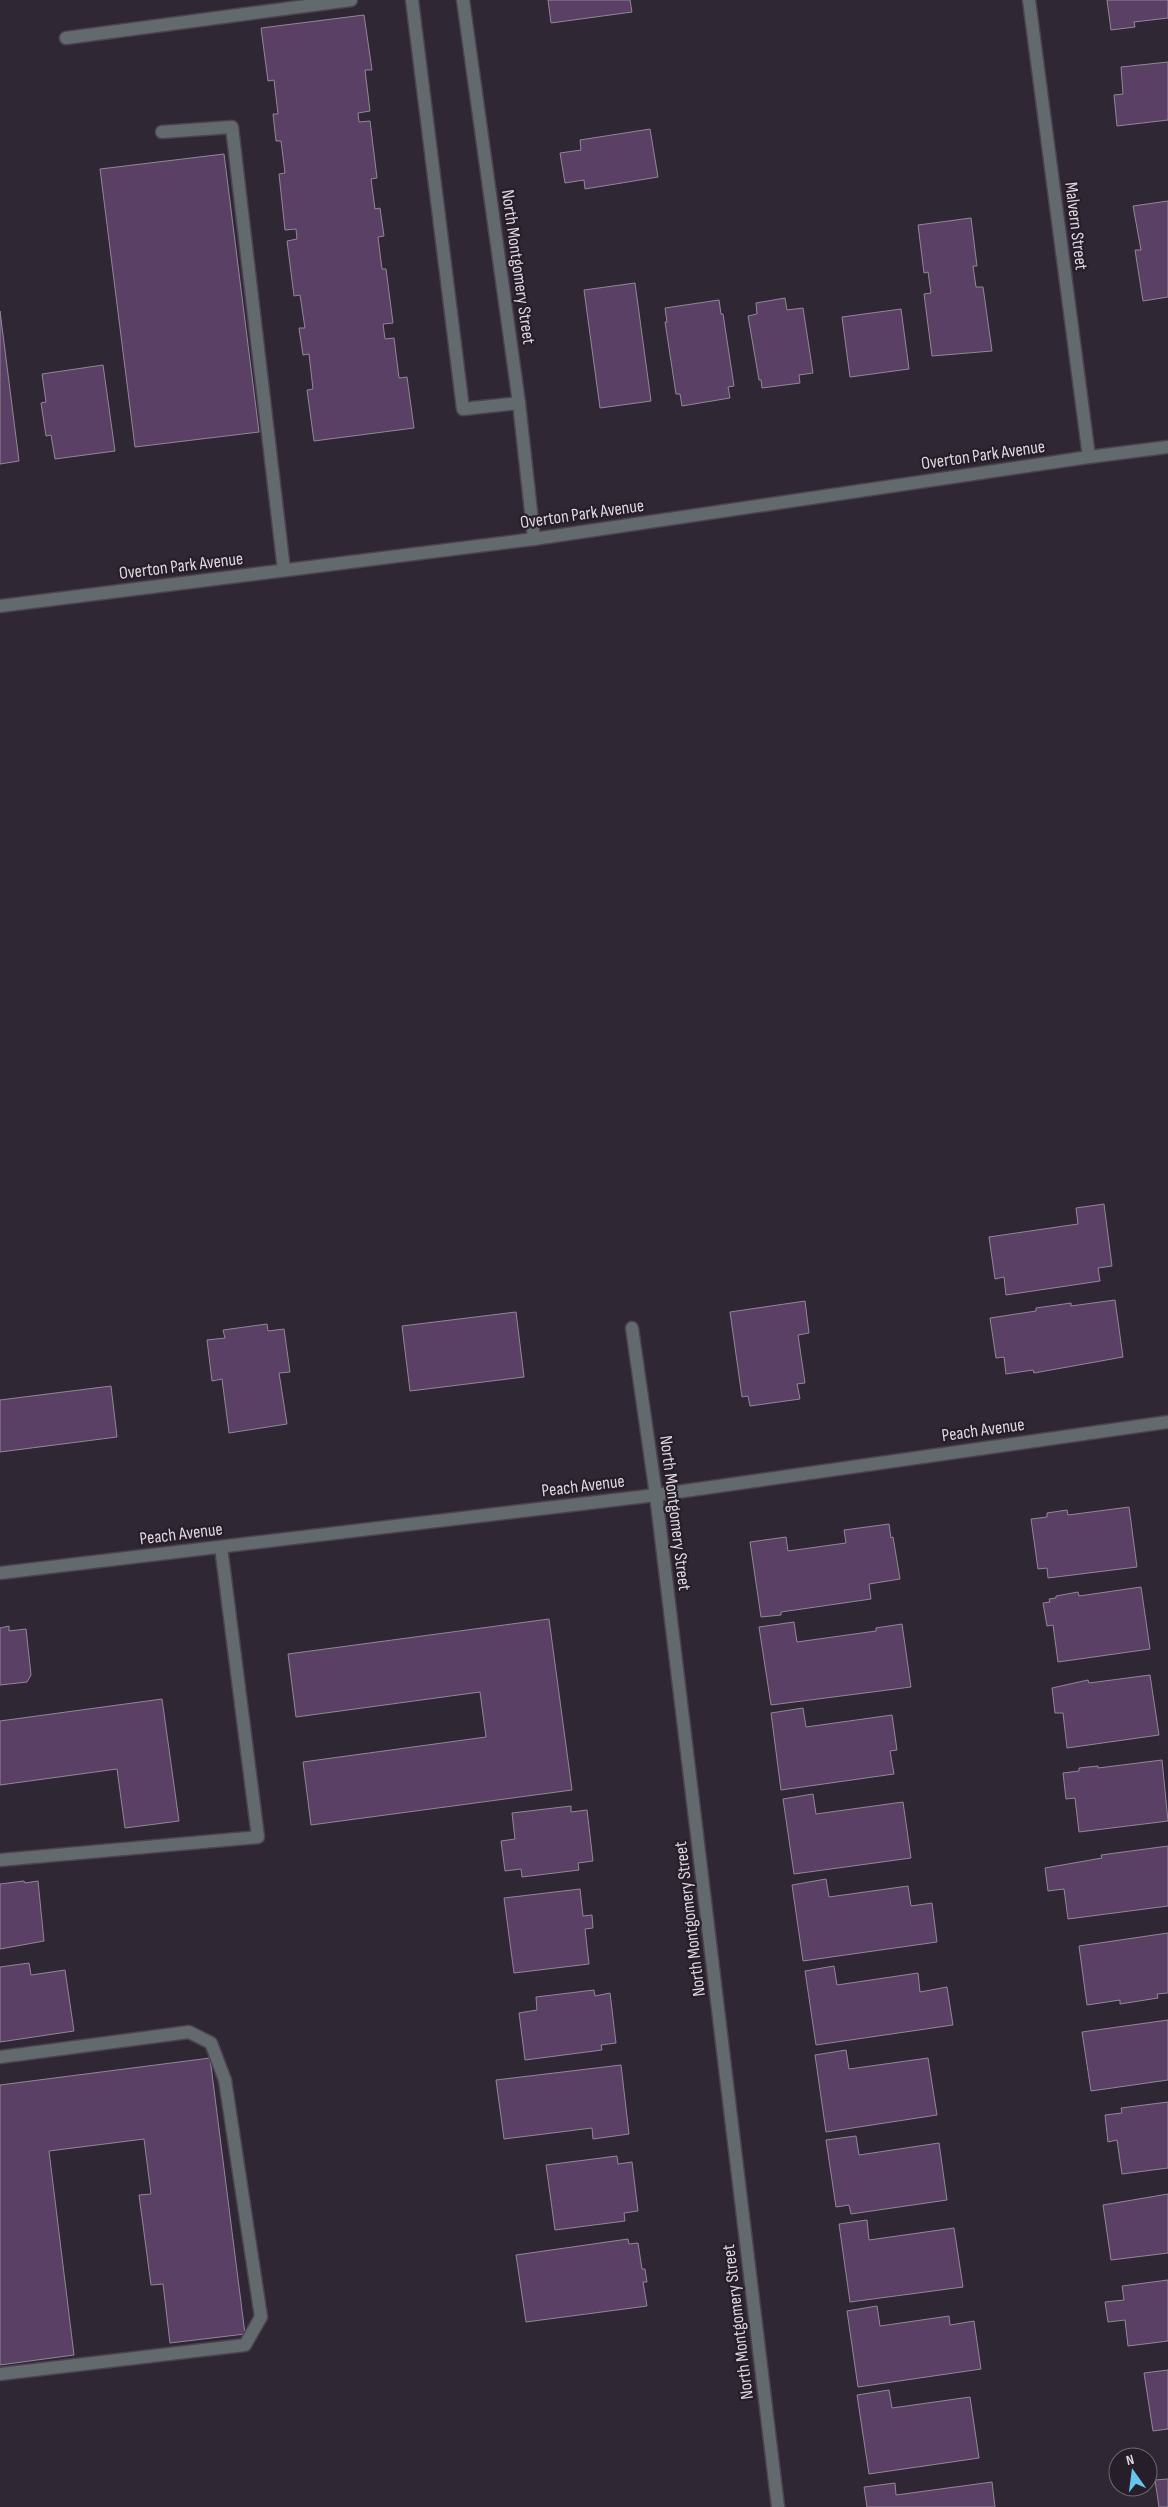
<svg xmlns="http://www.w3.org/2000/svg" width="1168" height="2507" viewBox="0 0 1168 2507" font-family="'Sofia Sans Condensed',sans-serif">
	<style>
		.building { fill: #5b4066; stroke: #918796 }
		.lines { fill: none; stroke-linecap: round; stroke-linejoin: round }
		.minor-casing { stroke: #4c4350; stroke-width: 15 }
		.minor { stroke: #626a6d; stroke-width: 12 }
		.labels { text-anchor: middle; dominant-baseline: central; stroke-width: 4.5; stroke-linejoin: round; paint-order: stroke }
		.street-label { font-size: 18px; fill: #ded8e1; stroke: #261e29 }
	</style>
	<rect width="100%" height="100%" fill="#302734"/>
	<g class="building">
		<path d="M548 0H630L632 12 551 23Z"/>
		<path d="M1107 0H1168V18L1134 22 1135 27 1111 30Z"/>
		<path d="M364 15 372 70H365L370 111 358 113 359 122 370 121 377 178 371 179 375 209 380 208 384 236 378 237 382 269H386L393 323 383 324 385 339 394 338 399 378 407 377 414 428 314 441 307 390 313 389 309 354 303 355 299 328H305L300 295 294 296 287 241 297 239 296 229 285 230 279 174 285 173 281 141H276L273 114H278L274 80 268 81 261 28Z"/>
		<path d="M1168 62V120L1117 126 1114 95 1123 94 1121 67Z"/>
		<path d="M650 129 658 177 585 189 584 180 565 183 560 153 581 150 580 140Z"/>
		<path d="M224 154 259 432 135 447 100 169Z"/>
		<path d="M1168 201V297L1143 301 1135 250H1141L1133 206Z"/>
		<path d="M971 218 977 266H973L976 287H983L992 351 932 356 924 294 931 293 928 272 924 273 918 225Z"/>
		<path d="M635 283 651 401 600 408 584 290Z"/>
		<path d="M785 298 787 310 803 308 813 373 799 375 800 383 762 388 761 380H759L748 316 757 314 756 303Z"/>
		<path d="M719 300 721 314H723L734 386 728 387 730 398 682 406 680 394H676L665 322H667L665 308Z"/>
		<path d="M901 309 909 369 850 377 842 317Z"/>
		<path d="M0 311 19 461 0 464Z"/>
		<path d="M103 365 115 451 55 459 51 435 46 436 41 403 46 402 42 374Z"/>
		<path d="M1104 1204 1112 1266 1098 1268 1100 1281 1006 1295 1004 1277 995 1279 989 1237 1078 1224 1076 1208Z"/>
		<path d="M1115 1300 1123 1357 1034 1373 1033 1370 1006 1374 1004 1357 996 1358 990 1318 1036 1311V1308L1071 1303V1306Z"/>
		<path d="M805 1301 809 1333 798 1335 805 1383 797 1384 800 1399 750 1406 748 1396 742 1397 730 1312Z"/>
		<path d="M516 1312 524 1377 410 1391 402 1326Z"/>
		<path d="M267 1324 268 1331 284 1329 290 1372 279 1373 287 1424 229 1433 222 1379 212 1381 207 1340 225 1338 223 1330Z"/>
		<path d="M111 1386 117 1437 0 1452V1400Z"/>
		<path d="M1129 1507 1137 1567 1048 1578 1047 1568 1038 1569 1031 1519 1047 1517V1513L1067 1510 1068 1515Z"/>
		<path d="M889 1524 891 1538 893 1537 900 1579 869 1584 871 1599 781 1612V1615L761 1617 750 1542 786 1537 788 1551 846 1543 844 1530Z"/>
		<path d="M1141 1587 1150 1649 1058 1662 1053 1625 1047 1626 1043 1603 1050 1602 1049 1599 1056 1598V1596L1078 1592 1079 1596Z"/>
		<path d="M549 1619 572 1790 311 1825 303 1762 486 1737 480 1692 296 1717 288 1654Z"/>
		<path d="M794 1622 797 1642 876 1631V1628L902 1624 911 1687 771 1705 759 1627Z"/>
		<path d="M9 1626V1631L26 1629 31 1675 27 1682 0 1685V1628Z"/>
		<path d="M1150 1675 1159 1735 1067 1748 1063 1713H1055L1052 1688 1088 1680 1089 1683Z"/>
		<path d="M162 1699 179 1821 125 1828 117 1769 0 1785V1721Z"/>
		<path d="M803 1708 806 1727 892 1715 897 1750 890 1751 894 1774 781 1790 771 1713Z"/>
		<path d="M1162 1760 1168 1821 1079 1832 1075 1798 1066 1799 1063 1773 1079 1771V1768L1098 1766V1768Z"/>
		<path d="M813 1794 816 1814 903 1802 911 1858 794 1874 783 1799Z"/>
		<path d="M571 1806V1812L587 1810 593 1861 578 1863 579 1870 522 1877 521 1869 505 1871 501 1841 515 1839 512 1813Z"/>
		<path d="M1168 1846V1906L1068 1919 1064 1889 1048 1891 1045 1868 1102 1858 1101 1855Z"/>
		<path d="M826 1879 829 1897 908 1886 911 1906 932 1903 937 1942 803 1961 792 1885Z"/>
		<path d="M24 1881 25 1883 38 1881 44 1941 0 1949V1884Z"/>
		<path d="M580 1889 583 1916 592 1915 593 1928 585 1929 589 1964 514 1973 504 1898Z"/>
		<path d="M1168 1933V1993L1157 1994 1158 1998 1120 2004V2000L1087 2005 1079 1946Z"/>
		<path d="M29 1963 31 1975 65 1970 74 2031 0 2042V1967Z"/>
		<path d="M834 1966 837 1985 918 1973 920 1992 947 1987 953 2025 816 2045 805 1971Z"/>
		<path d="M594 1990 595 1996 610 1993 616 2043 601 2045 602 2050 525 2060 519 2013 537 2010 536 1997Z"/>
		<path d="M1168 2020V2080L1091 2091 1082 2032Z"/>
		<path d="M846 2050 849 2069 928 2058 937 2115 826 2132 815 2055Z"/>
		<path d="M210 2058 245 2334 170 2343 163 2284 151 2285 139 2195 151 2194 144 2139 49 2151 74 2355 0 2365V2085Z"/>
		<path d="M621 2065 629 2134 593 2139 592 2128 504 2139 496 2080Z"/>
		<path d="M1168 2102V2168L1122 2174 1117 2140 1108 2142 1105 2115 1122 2113 1121 2108Z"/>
		<path d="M856 2136 859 2155 939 2143 947 2200 851 2214 849 2205 836 2207 826 2140Z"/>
		<path d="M617 2156 618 2164 632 2162 638 2211 624 2213 625 2221 555 2230 546 2165Z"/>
		<path d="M1168 2194V2253L1111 2260 1103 2205Z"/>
		<path d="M867 2220 869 2240 954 2228 963 2287 850 2302 839 2224Z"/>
		<path d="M628 2239 629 2244 638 2243 642 2269H645L647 2282H643L647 2306 526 2322 516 2255Z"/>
		<path d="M1168 2280V2341L1128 2346 1125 2320 1108 2322 1105 2302 1124 2300 1122 2286Z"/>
		<path d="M877 2306 880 2326 949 2316 950 2325 974 2321 981 2369 858 2387 847 2311Z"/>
		<path d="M1168 2370V2429L1153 2431 1144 2373Z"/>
		<path d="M889 2390 892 2408 970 2397 979 2458 869 2474 857 2395Z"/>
		<path d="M1168 2479V2507H1159L1155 2480Z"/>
		<path d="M992 2482 995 2507H867L864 2487 895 2483 896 2495Z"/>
	</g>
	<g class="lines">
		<g class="minor-casing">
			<g id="minor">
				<path d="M412 0 463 409 519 403"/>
				<path d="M463 0 519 403 534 539"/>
				<path d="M1029 0 1089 457"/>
				<path d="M66 38 351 0"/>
				<path d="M162 132 232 127 284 570"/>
				<path d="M0 606 534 539 1089 457 1168 447"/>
				<path d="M632 1328 656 1495 778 2507"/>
				<path d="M0 1573 656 1495 1168 1422"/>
				<path d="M0 1860 258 1837 221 1547"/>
				<path d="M0 2057 189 2032 211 2043 225 2080 261 2317 245 2345 0 2374"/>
			</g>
		</g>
		<use href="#minor" class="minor"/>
	</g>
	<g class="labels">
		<g class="street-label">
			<text transform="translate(1076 226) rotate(83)">Malvern Street</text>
			<text transform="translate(518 267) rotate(82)">North Montgomery Street</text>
			<text transform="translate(983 455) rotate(-8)">Overton Park Avenue</text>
			<text transform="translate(582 514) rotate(-8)">Overton Park Avenue</text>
			<text transform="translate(181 566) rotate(-7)">Overton Park Avenue</text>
			<text transform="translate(983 1430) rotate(-8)">Peach Avenue</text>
			<text transform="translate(583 1486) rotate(-7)">Peach Avenue</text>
			<text transform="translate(675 1513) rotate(83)">North Montgomery Street</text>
			<text transform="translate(181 1534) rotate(-7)">Peach Avenue</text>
			<text transform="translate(690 1919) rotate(-97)">North Montgomery Street</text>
			<text transform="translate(738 2322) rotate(-97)">North Montgomery Street</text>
		</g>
	</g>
	<g transform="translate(1133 2472) rotate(346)"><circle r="24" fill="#261e29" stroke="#706873"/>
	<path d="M0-4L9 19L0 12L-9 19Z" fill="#65c5ef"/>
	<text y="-8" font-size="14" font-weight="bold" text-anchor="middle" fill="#ded8e1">N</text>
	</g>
</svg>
